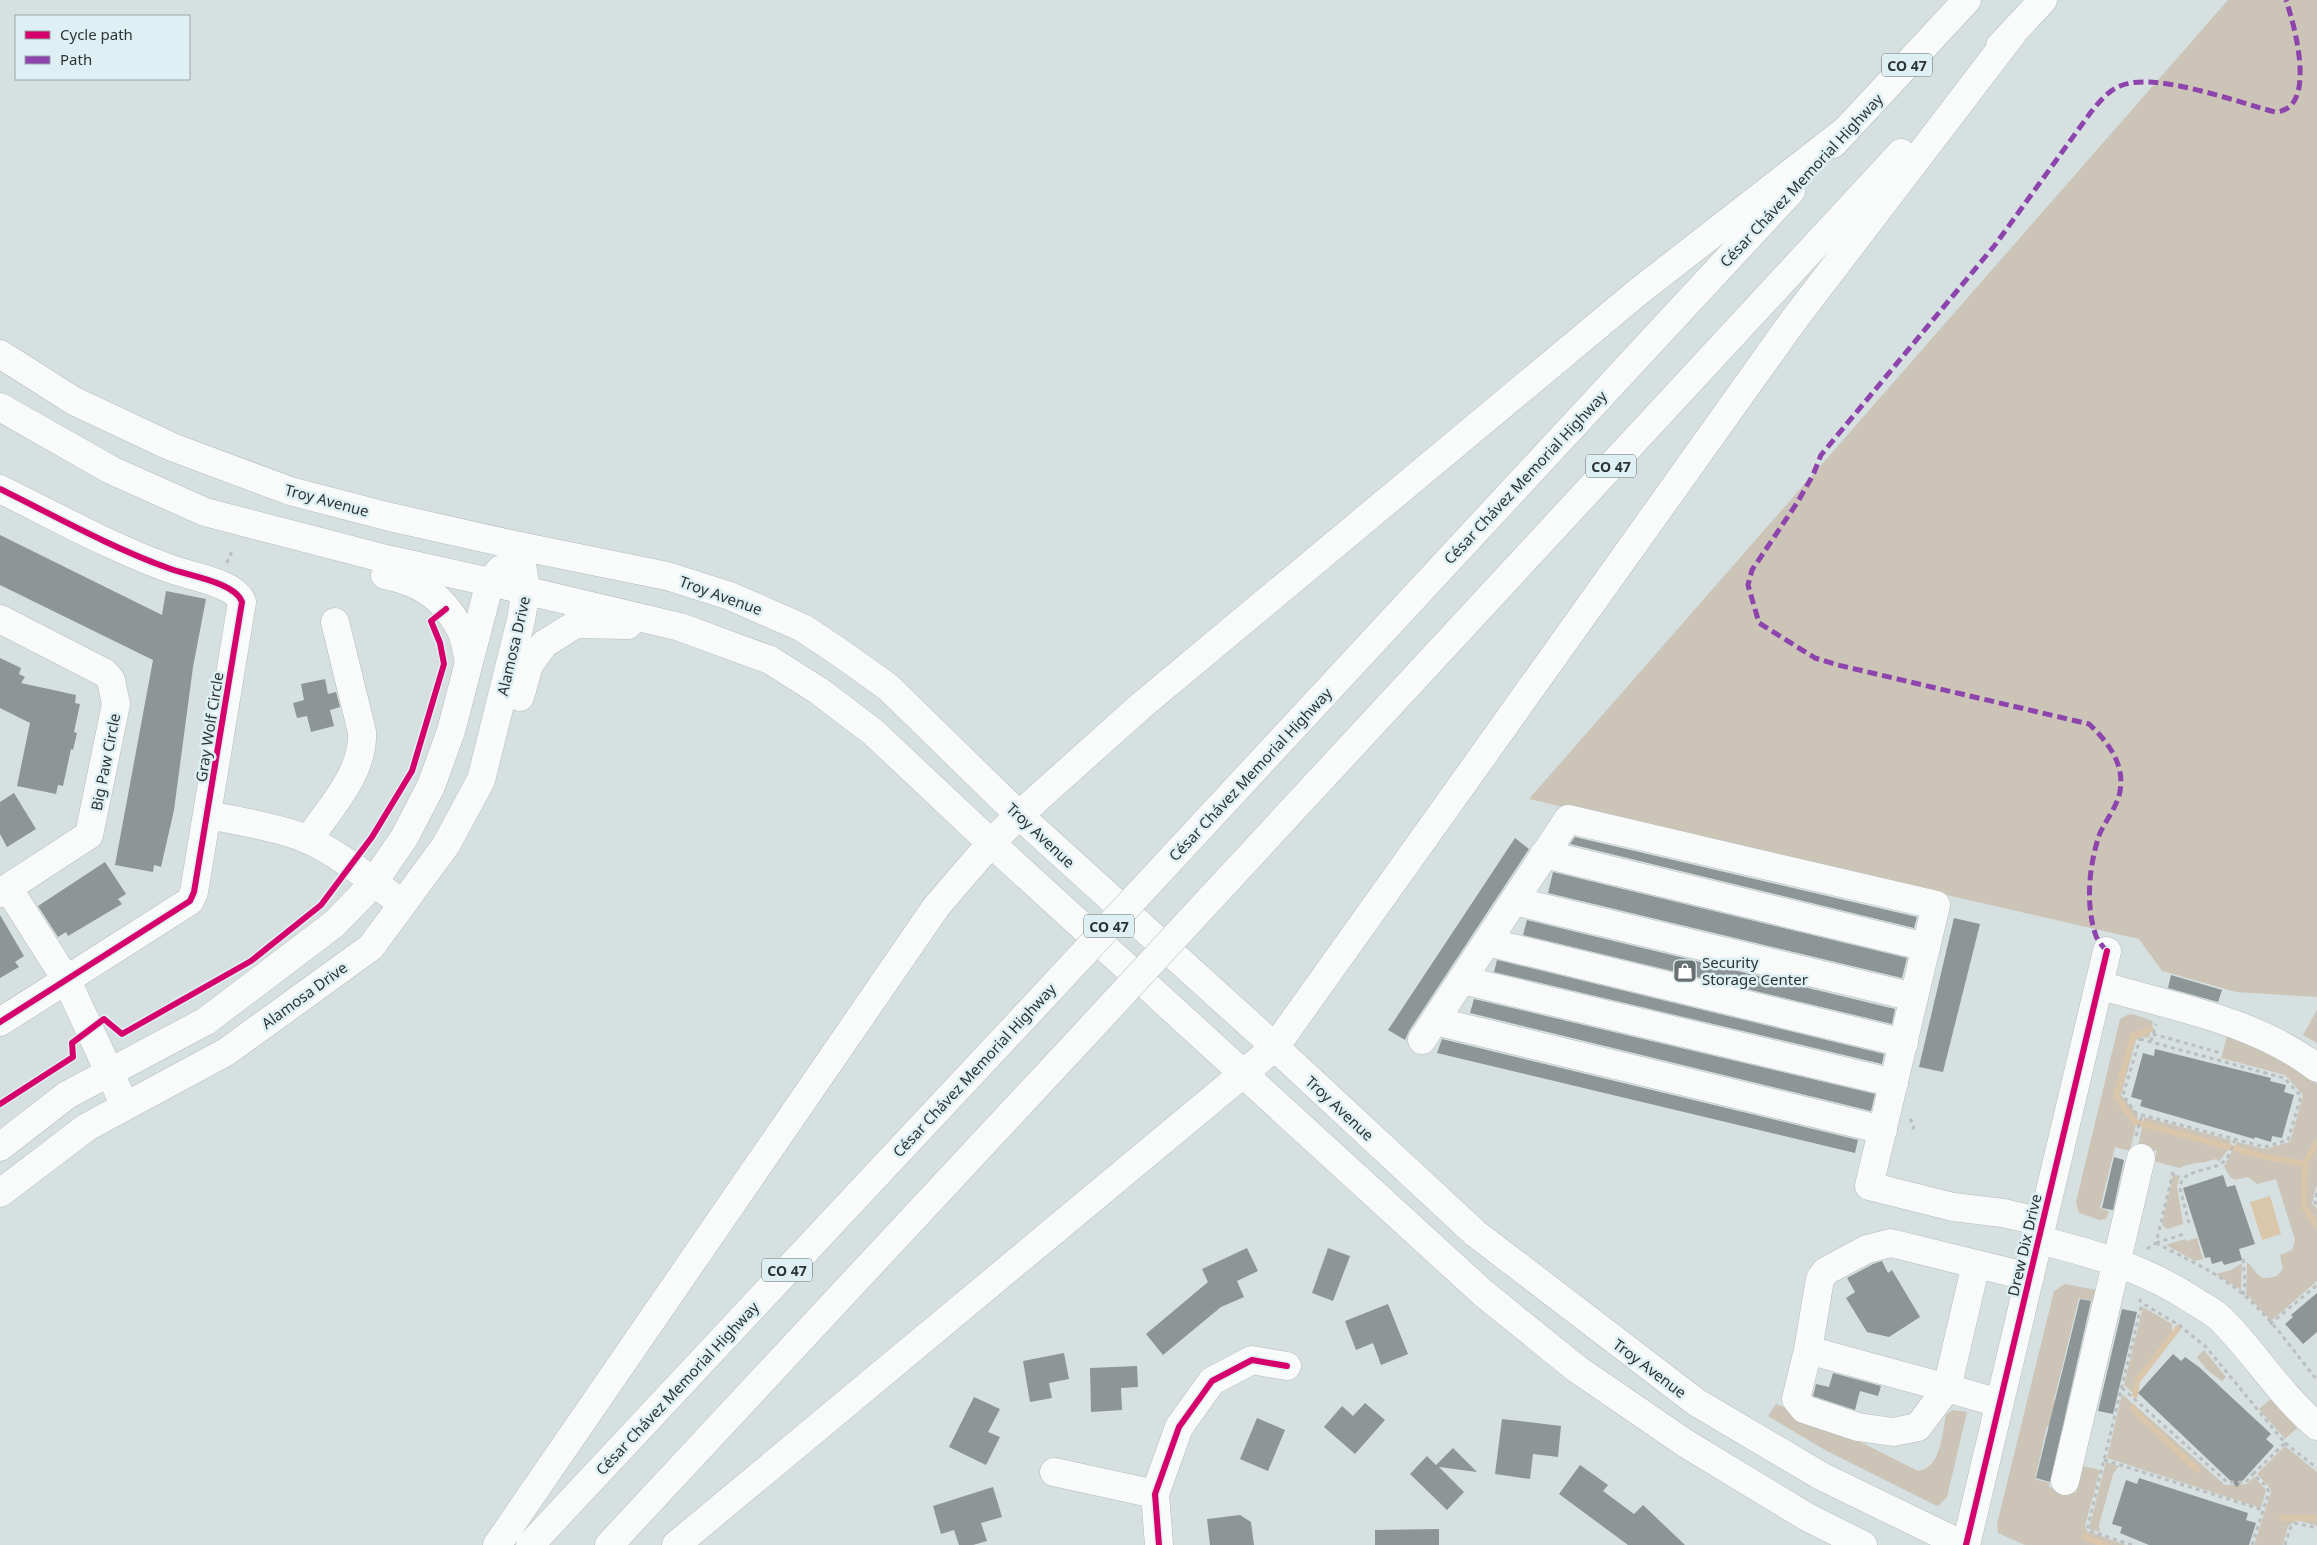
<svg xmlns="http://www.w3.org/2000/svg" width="2317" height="1545" viewBox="0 0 2317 1545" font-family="'Noto Sans',sans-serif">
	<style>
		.green { fill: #cbc4b7 }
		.water { fill: #dac6aa }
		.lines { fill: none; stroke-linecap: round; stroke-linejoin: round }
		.stream { stroke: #dac6aa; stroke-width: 6 }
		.building { fill: #8d9596 }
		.minor-casing { stroke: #b5bdbe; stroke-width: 29 }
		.major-casing { stroke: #b5bdbe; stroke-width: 29 }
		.highway-casing { stroke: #b5bdbe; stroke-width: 29 }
		.path { stroke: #babebf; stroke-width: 3; stroke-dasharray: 4 4; stroke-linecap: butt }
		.minor { stroke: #f9fafa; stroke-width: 28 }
		.major { stroke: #f9fafa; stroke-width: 28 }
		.highway { stroke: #f9fafa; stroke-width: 28 }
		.highway-bridge-casing { stroke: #b5bdbe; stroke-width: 29; stroke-linecap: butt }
		.highway-bridge { stroke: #f9fafa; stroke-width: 28 }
		.quiet { stroke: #8e44ad; stroke-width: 5; stroke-dasharray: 10 5; stroke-linecap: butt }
		.cycleway-casing { stroke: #def0f3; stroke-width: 9 }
		.cycleway { stroke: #d6006c; stroke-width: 6 }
		.labels { text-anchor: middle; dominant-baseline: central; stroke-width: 5; stroke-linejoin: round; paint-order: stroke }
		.shield { fill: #def0f3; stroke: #626c6e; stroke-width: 1 }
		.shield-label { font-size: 14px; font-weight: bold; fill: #2d3435 }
		.street-label { font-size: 15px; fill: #2d3435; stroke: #def0f3 }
		.poi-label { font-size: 15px; fill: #2d3435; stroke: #def0f3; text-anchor: start }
	</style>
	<rect width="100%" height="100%" fill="#d6e0e1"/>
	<g class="green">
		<path d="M2228 0H2317V997L2236 992 2162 971 2139 939 1529 799Z"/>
		<path d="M2317 1010V1043L2303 1035Z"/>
		<path d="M2133 1014 2153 1021 2149 1038 2142 1037 2136 1040 2121 1095 2138 1115 2130 1151 2115 1147 2100 1208 2109 1211 2106 1219 2100 1220 2079 1213 2076 1202 2120 1019 2127 1015Z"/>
		<path d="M2227 1036C2263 1048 2287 1062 2317 1084V1185L2312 1203 2317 1209V1281L2271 1321 2246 1294 2247 1262C2260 1274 2256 1282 2277 1276L2283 1269 2280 1255 2292 1250 2295 1240 2276 1179 2257 1184 2248 1177 2235 1180 2230 1177 2224 1166 2237 1142 2265 1149 2290 1142 2303 1095 2285 1075 2221 1058Z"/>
		<path d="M2144 1117 2231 1140 2229 1148 2219 1162 2216 1159C2202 1164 2191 1162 2179 1168L2154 1161 2157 1151 2138 1147Z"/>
		<path d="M2173 1174 2180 1176 2177 1186 2183 1224 2167 1229 2162 1225Z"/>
		<path d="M2197 1238 2203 1259 2195 1261 2166 1245 2185 1239 2186 1241Z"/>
		<path d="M2242 1263 2241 1290 2216 1274 2231 1270Z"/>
		<path d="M2065 1284 2096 1290 2093 1301 2079 1298 2054 1400 2063 1403 2060 1415 2067 1417 2064 1430 2047 1426 2035 1479 2050 1483 2049 1487 2076 1493 2083 1466 2100 1470 2085 1526 2087 1531 2126 1545H2025L1998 1533 1997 1524 2054 1291Z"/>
		<path d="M2143 1307 2172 1324V1332L2134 1381 2133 1393 2124 1385Z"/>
		<path d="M2204 1350 2226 1377 2222 1381 2207 1370 2197 1357Z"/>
		<path d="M2122 1394 2225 1485 2247 1484 2254 1477 2266 1490 2261 1508 2107 1458Z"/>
		<path d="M2272 1398 2297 1428 2285 1439 2259 1409Z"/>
		<path d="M1776 1404 1821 1422 1918 1471C1941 1468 1942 1434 1946 1415L1953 1410 1967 1412 1947 1497 1938 1506 1933 1504 1825 1450 1768 1416Z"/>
		<path d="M2285 1446 2317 1472V1526L2297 1520 2288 1526 2283 1545H2254L2271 1492 2270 1488 2257 1474Z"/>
		<path d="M2106 1462 2119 1466 2113 1474 2099 1525 2100 1532 2089 1529Z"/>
	</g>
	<path class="water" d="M2270 1196 2281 1234 2262 1240 2250 1202Z"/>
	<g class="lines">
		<g class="stream">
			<path d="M2151 1029 2133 1036 2116 1097 2135 1122 2266 1157 2305 1164 2317 1142"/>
			<path d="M2305 1164 2304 1207 2317 1226"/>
			<path d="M2135 1395 2137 1381 2178 1328"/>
			<path d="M2133 1407 2136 1412 2197 1470"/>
			<path d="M2282 1518H2317"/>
			<path d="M2084 1537 2106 1545"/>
		</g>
	</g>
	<g class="building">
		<path d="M0 535 162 615 166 591 206 599 193 667 174 810 161 867 154 865 153 872 115 865 153 660 0 585Z"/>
		<path d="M0 658 21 668 19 674 25 677 21 683 76 695 75 703 80 704 74 732 77 733 73 750 71 749 63 786 58 785 56 794 17 786 30 723 0 708Z"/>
		<path d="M325 679 328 694 336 692 340 707 330 710 334 726 311 732 307 716 297 718 293 703 304 700 301 684Z"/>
		<path d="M14 793 36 829 7 847 0 834V802Z"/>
		<path d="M1575 837 1917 917 1914 928 1570 844Z"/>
		<path d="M1515 838 1529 849 1409 1031 1405 1040 1388 1030Z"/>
		<path d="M105 862 126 894 118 899 122 904 68 936 66 932 58 937 38 906Z"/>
		<path d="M1553 872 1907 958 1902 978 1548 893Z"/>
		<path d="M0 915 24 956 15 962 19 967 0 978Z"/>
		<path d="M1954 918 1980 924 1943 1072 1919 1067Z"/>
		<path d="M1527 920 1895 1009 1892 1024 1523 935Z"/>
		<path d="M1497 960 1884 1054 1882 1064 1494 972Z"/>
		<path d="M2171 975 2222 990 2218 1002 2168 988Z"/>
		<path d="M1474 999 1875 1094 1871 1111 1470 1013Z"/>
		<path d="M1442 1039 1858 1140 1855 1153 1437 1053Z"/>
		<path d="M2155 1049 2271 1078 2270 1081 2286 1085 2284 1092 2294 1095 2282 1138 2272 1136 2271 1142 2255 1137 2254 1139 2140 1106 2142 1100 2131 1097 2143 1053 2154 1056Z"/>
		<path d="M2114 1157 2124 1160 2113 1210 2102 1208Z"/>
		<path d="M2223 1175 2227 1187 2235 1185 2255 1244 2239 1249 2242 1260 2224 1265 2222 1261 2212 1264 2210 1257 2205 1258 2183 1188Z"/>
		<path d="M1247 1248 1258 1271 1237 1281 1244 1297 1221 1307 1163 1355 1146 1334 1208 1282 1202 1269Z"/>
		<path d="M1328 1248 1350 1256 1333 1301 1312 1293Z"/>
		<path d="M1882 1261 1888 1273 1892 1270 1920 1317 1889 1337 1867 1332 1846 1298 1855 1292 1847 1278 1873 1264Z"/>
		<path d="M2317 1293V1332L2303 1344 2285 1324 2293 1317 2291 1315Z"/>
		<path d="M2080 1299 2091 1301 2050 1482 2036 1478Z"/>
		<path d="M1388 1304 1408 1354 1381 1365 1373 1343 1356 1350 1345 1321Z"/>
		<path d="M2122 1309 2137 1312 2113 1414 2098 1411Z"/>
		<path d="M1064 1353 1069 1379 1049 1383 1052 1398 1030 1402 1023 1361Z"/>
		<path d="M2173 1354 2181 1361 2185 1357 2199 1367 2271 1434 2266 1439 2274 1446 2237 1487 2138 1393Z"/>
		<path d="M1137 1366 1138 1387 1121 1388 1122 1410 1091 1412 1090 1368Z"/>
		<path d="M1833 1373 1881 1386 1878 1396 1860 1391 1855 1410 1813 1396 1816 1384 1829 1387Z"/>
		<path d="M974 1397 1000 1409 988 1432 1000 1437 986 1465 949 1447Z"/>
		<path d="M1365 1403 1385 1420 1355 1454 1324 1427 1342 1406 1353 1416Z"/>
		<path d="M1257 1418 1285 1430 1268 1471 1240 1459Z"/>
		<path d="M1502 1419 1561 1426 1558 1457 1533 1454 1530 1479 1495 1474Z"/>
		<path d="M1453 1448 1477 1472 1439 1467 1464 1492 1447 1510 1410 1474 1427 1456 1436 1465Z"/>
		<path d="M1580 1465 1608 1485 1603 1491 1634 1514 1643 1505 1685 1545H1628L1559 1494Z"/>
		<path d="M2139 1478 2248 1513 2246 1520 2256 1523 2249 1545H2149L2120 1533 2122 1527 2112 1524 2126 1480 2137 1484Z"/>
		<path d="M993 1487 1002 1517 981 1523 987 1541 973 1545H959L954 1530 941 1534 933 1506Z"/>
		<path d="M1240 1515 1251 1522 1254 1545H1210L1207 1519Z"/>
		<path d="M1439 1529V1545H1375V1530Z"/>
	</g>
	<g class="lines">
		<g class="minor-casing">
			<g id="minor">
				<path d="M0 354 74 401 172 447 290 491 390 517 519 546"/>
				<path d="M0 407 111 470 205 512 386 559 490 582"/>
				<path d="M0 489C55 516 110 547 168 568 188 576 235 582 242 602L194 892 190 901 0 1022"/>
				<path d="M385 575C419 582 442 595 459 627 465 636 466 650 469 661"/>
				<path d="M0 619 105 673 111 680 116 704 89 835 0 893"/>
				<path d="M207 815C236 820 286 829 311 841 342 856 375 883 402 904"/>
				<path d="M308 840C330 808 364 773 362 732L335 622"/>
				<path d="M1544 854 1926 947"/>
				<path d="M8 888 67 981 125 1106"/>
				<path d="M1514 901 1914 997"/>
				<path d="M1487 942 1904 1043"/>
				<path d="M1462 980 1894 1083"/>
				<path d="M2099 985C2173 1007 2255 1020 2317 1068"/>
				<path d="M1435 1021 1883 1130"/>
				<path d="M1422 1040 1568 819 1936 905 1869 1186 1953 1207 2003 1213 2042 1222"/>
				<path d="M2038 1240C2094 1253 2148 1270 2196 1302 2204 1307 2214 1312 2221 1319 2255 1353 2280 1395 2317 1426"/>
				<path d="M1808 1350 1796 1399 1804 1409 1858 1427 1893 1432 1918 1427 1947 1388 1808 1350 1820 1279 1826 1271 1867 1249 1891 1243 1976 1264"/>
				<path d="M1999 1403 1947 1388 1976 1264 2030 1277"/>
				<path d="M1054 1472 1155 1494"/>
				<path d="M2065 1481 2141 1158"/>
				<path d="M1159 1545 1155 1494 1179 1427 1212 1381 1252 1360 1287 1366"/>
				<path d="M1966 1545 2107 951"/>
			</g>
		</g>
		<g class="major-casing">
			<g id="major">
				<path d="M519 546 667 576 730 596 803 628 839 652 888 687 1019 815 1275 1047 1475 1233 1696 1402 1821 1476 1963 1545"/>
				<path d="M490 582 680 627 770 660 819 691 873 732 991 843 1483 1293 1577 1369 1685 1443 1807 1517 1863 1545"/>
				<path d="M520 697 529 665 544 644 576 624 628 625"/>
				<path d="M0 1147 67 1095 206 1021 334 924 370 887 404 838 431 786 451 731 490 582 501 569"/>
				<path d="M0 1193 87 1127 226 1052 371 947 446 845 481 780 521 620 526 589 519 546"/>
			</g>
		</g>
		<g class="highway-casing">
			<g id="highway">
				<path d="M2000 46 2043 0"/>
				<path d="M1833 144 1967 0"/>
				<path d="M1173 857 1791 191"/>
				<path d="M1210 899 1901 153"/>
				<path d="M497 1545 936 907 991 843 1019 815 1142 705 1638 292 1846 130"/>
				<path d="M530 1545 1045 995"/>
				<path d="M609 1545 1087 1032"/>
				<path d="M676 1545 1275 1047 1793 321 2013 33"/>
			</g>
		</g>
		<g class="path">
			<path d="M227 563 233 548"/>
			<path d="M2153 1034 2221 1053"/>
			<path d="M2140 1039 2284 1078 2301 1096 2288 1140 2265 1147 2142 1115 2136 1113 2123 1095Z"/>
			<path d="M2151 1041 2156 1024"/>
			<path d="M1910 1119 1914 1125 1912 1134"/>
			<path d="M2136 1136 2142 1115"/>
			<path d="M2317 1193 2315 1202 2317 1205"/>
			<path d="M2189 1223 2180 1188 2182 1179C2204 1162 2225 1178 2235 1139"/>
			<path d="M2156 1243C2186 1259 2219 1273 2245 1296 2272 1319 2294 1352 2317 1380"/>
			<path d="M2156 1243 2184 1234"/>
			<path d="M2147 1249 2156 1243 2174 1168"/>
			<path d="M2243 1295 2245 1283 2243 1258"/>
			<path d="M2139 1299 2142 1303 2179 1325 2206 1347 2285 1443 2253 1474 2266 1486 2269 1492 2252 1545"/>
			<path d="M2270 1324 2317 1285"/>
			<path d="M2122 1388 2227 1482H2246L2253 1474"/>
			<path d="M2285 1443 2317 1468"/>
			<path d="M2104 1460 2263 1510"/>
			<path d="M2132 1545 2093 1532 2088 1530V1526L2142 1303"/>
			<path d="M2285 1545 2291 1526 2295 1523 2317 1528"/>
		</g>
		<use href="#minor" class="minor"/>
		<use href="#major" class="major"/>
		<use href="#highway" class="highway"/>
		<g class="highway-bridge-casing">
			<g id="highway-bridge">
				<path d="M1045 995 1173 857"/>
				<path d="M1087 1032 1210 899"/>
			</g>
		</g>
		<use href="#highway-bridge" class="highway-bridge"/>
		<path class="quiet" d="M2107 951C2103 947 2098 941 2096 936 2085 905 2089 864 2100 833 2106 820 2118 805 2120 791 2125 764 2108 742 2089 724L1838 665 1815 658 1759 623 1748 585 1752 570 1797 503 1813 475 1821 455 1995 245 2091 112C2099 102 2108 91 2120 86 2154 71 2237 102 2275 112 2317 110 2296 30 2286 0"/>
		<g class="cycleway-casing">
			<g id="cycleway">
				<path d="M0 489C55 516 110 547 168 568 188 576 235 582 242 602L194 892 190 901 0 1022"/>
				<path d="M0 1104 73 1057 72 1043 104 1019 122 1034 251 961 321 905 372 837 412 771 444 664 440 643 431 621 446 609"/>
				<path d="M1159 1545 1155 1494 1179 1427 1212 1381 1252 1360 1287 1366"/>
				<path d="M1966 1545 2107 951"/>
			</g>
		</g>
		<use href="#cycleway" class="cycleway"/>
	</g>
	<defs>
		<g id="shop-square" transform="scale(1.25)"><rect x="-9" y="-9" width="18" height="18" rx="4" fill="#687071" stroke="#def0f3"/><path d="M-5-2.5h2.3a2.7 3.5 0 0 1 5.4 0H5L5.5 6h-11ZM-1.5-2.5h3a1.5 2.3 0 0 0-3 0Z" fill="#fff"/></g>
	</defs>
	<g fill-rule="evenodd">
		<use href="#shop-square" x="1685" y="971"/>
	</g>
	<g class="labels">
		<g class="shield">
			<rect x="1882" y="53.5" width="50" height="23" rx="4"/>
			<rect x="1586" y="454.5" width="50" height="23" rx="4"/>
			<rect x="1084" y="914.5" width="50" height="23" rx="4"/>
			<rect x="762" y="1258.5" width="50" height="23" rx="4"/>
		</g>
		<g class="shield-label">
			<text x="1907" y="65">CO 47</text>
			<text x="1611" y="466">CO 47</text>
			<text x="1109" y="926">CO 47</text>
			<text x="787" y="1270">CO 47</text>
		</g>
		<g class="street-label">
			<text transform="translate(1801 180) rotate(-47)">César Chávez Memorial Highway</text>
			<text transform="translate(1525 477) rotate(-47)">César Chávez Memorial Highway</text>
			<text transform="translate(327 500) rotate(15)">Troy Avenue</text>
			<text transform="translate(721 595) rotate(20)">Troy Avenue</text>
			<text transform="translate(513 646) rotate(-77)">Alamosa Drive</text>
			<text transform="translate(209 727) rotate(-81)">Gray Wolf Circle</text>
			<text transform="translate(105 762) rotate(-79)">Big Paw Circle</text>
			<text transform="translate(1250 774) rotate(-47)">César Chávez Memorial Highway</text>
			<text transform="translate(1041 835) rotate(43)">Troy Avenue</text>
			<text transform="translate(304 995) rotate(-36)">Alamosa Drive</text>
			<text transform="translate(974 1070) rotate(-47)">César Chávez Memorial Highway</text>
			<text transform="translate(1340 1108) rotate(43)">Troy Avenue</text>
			<text transform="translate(2024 1245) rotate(-77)">Drew Dix Drive</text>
			<text transform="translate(1650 1368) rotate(37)">Troy Avenue</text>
			<text transform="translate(677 1388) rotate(-47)">César Chávez Memorial Highway</text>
		</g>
		<g class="poi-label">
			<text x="1702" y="962">Security<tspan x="1702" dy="17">Storage Center</tspan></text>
		</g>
	</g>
	<rect x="15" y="15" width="175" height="65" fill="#def0f3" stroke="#97a5a7"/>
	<rect x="25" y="31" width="25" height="8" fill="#d6006c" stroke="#97a5a7"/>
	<text x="60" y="40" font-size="15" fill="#2d3435">Cycle path</text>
	<rect x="25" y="56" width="25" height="8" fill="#8e44ad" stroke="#97a5a7"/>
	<text x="60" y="65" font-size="15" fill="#2d3435">Path</text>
</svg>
